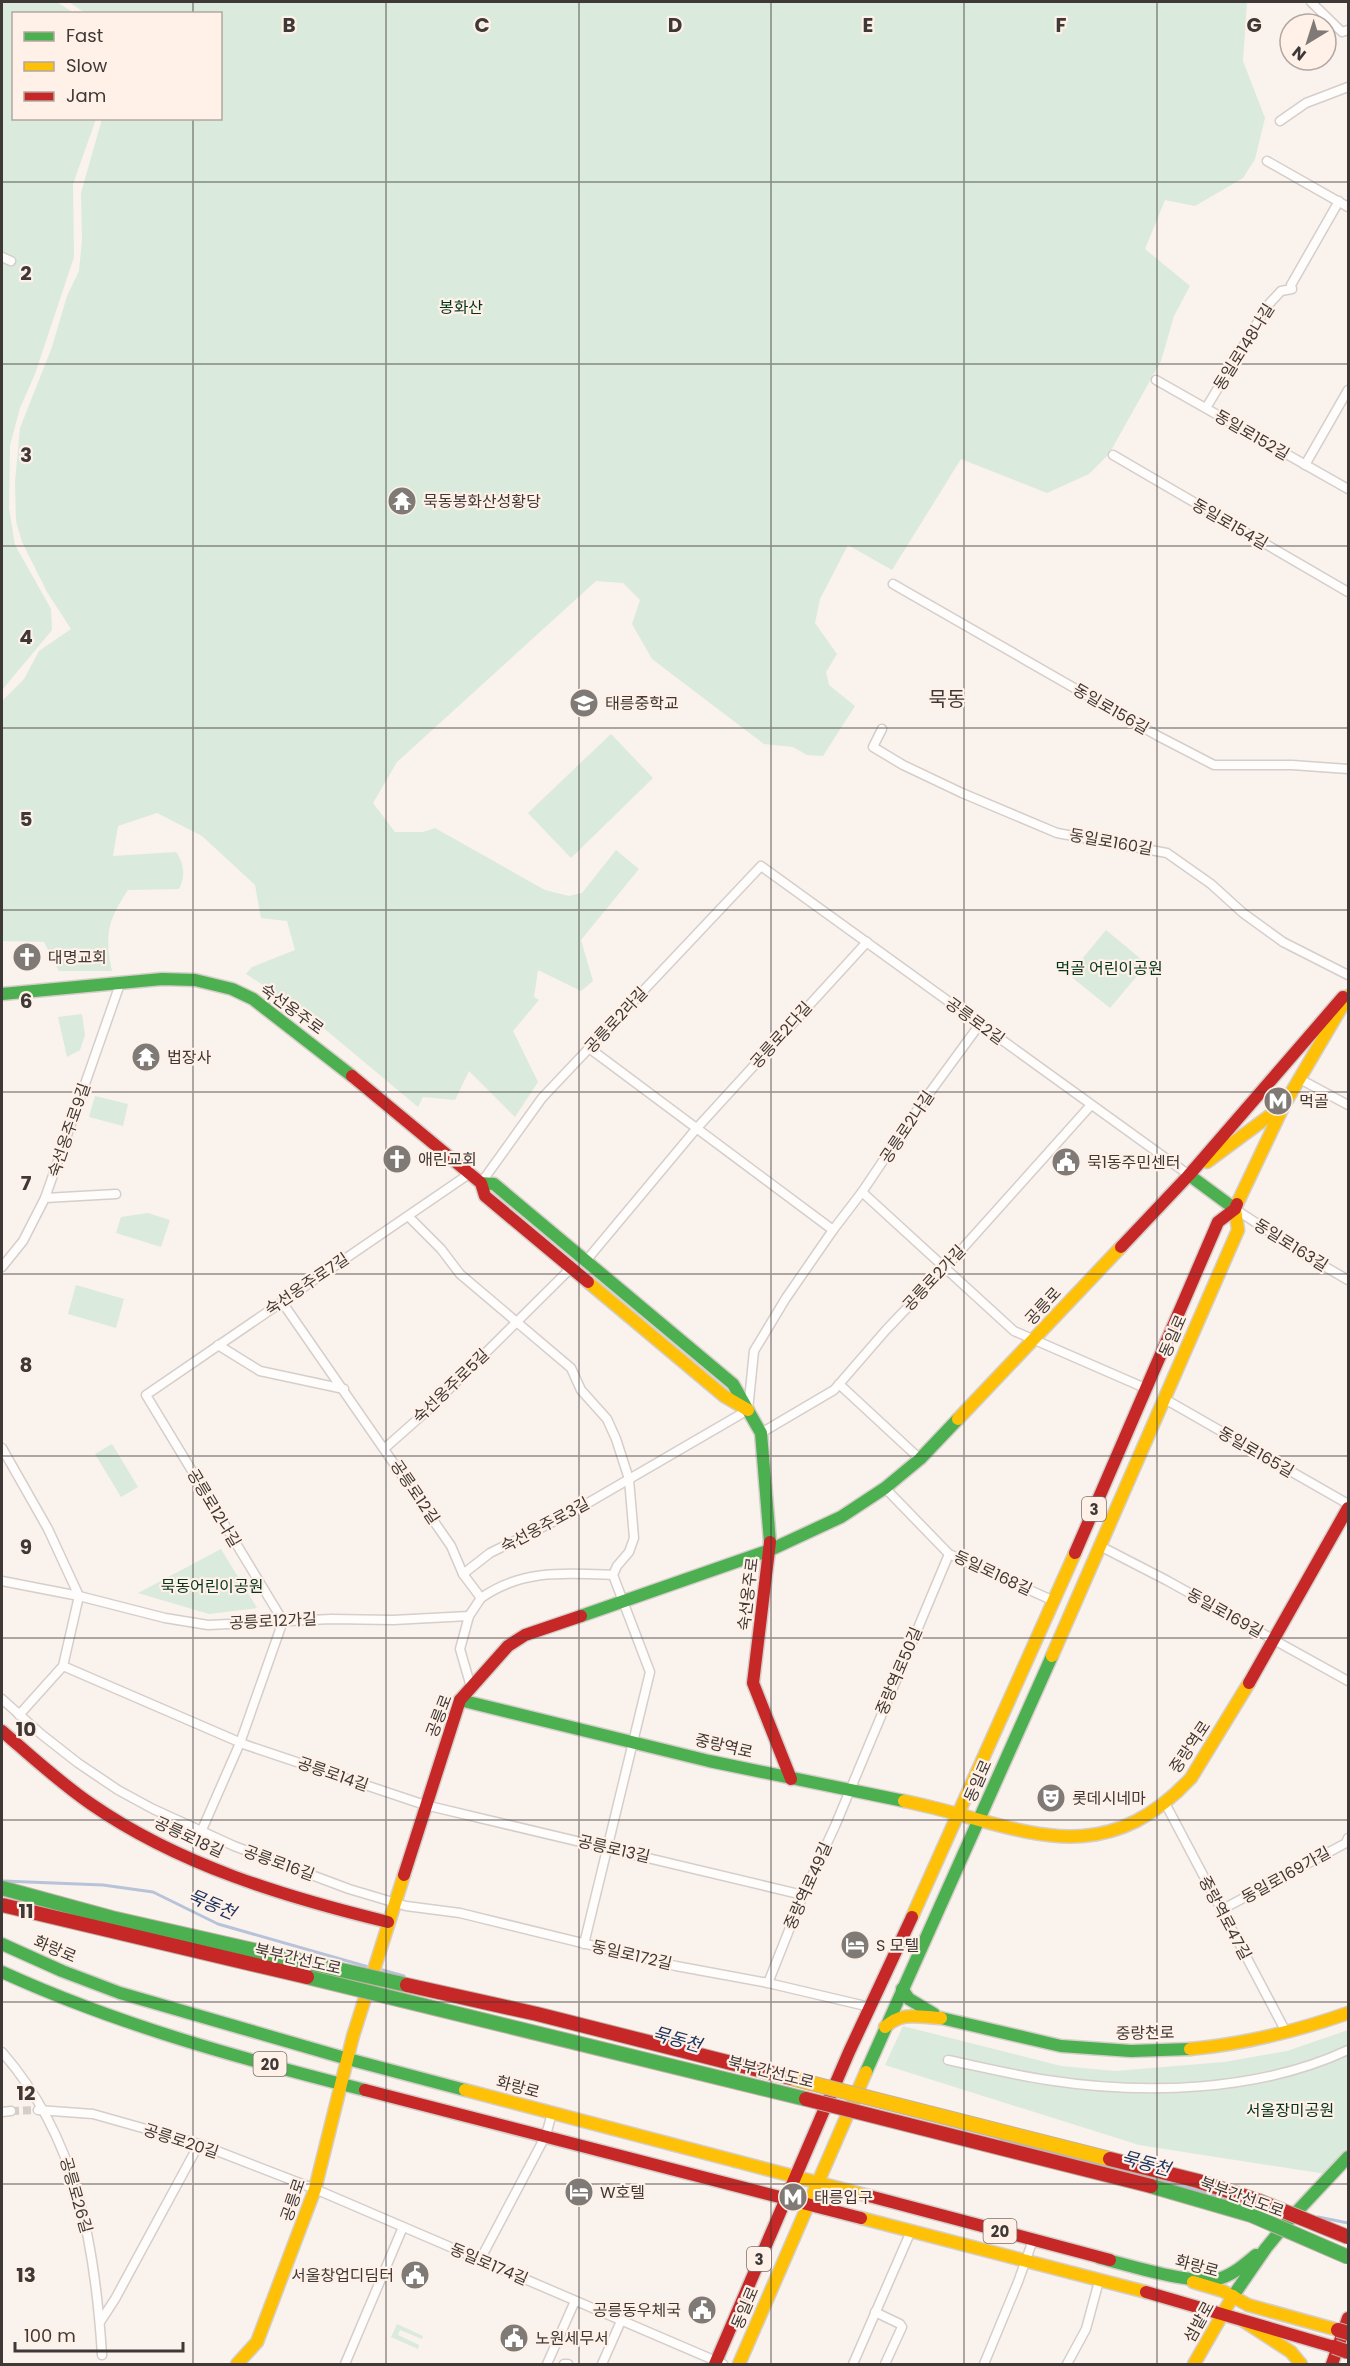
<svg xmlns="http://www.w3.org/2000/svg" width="1350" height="2366" viewBox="0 0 1350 2366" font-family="Poppins,'Noto Sans KR',sans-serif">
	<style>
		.green { fill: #daeadc }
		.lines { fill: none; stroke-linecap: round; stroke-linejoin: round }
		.stream { stroke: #b6c3d9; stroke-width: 3 }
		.street-tunnel { stroke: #d4cdc8; stroke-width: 8; stroke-dasharray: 8 4; stroke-linecap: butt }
		.street-casing { stroke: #d5ceca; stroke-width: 11 }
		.fast-casing { stroke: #d5ceca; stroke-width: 15 }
		.slow-casing { stroke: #d5ceca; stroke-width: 15 }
		.jam-casing { stroke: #d5ceca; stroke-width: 15 }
		.street { stroke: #fefdfc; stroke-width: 8 }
		.fast { stroke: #4caf50; stroke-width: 12 }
		.slow { stroke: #ffc107; stroke-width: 12 }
		.jam { stroke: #c62828; stroke-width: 12 }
		.fast-bridge-casing { stroke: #c0b2a8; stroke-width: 16; stroke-linecap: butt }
		.slow-bridge-casing { stroke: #c0b2a8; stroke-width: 16; stroke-linecap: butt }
		.jam-bridge-casing { stroke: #c0b2a8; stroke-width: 16; stroke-linecap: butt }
		.fast-bridge { stroke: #4caf50; stroke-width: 14 }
		.slow-bridge { stroke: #ffc107; stroke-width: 14 }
		.jam-bridge { stroke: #c62828; stroke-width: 14 }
		.grid { fill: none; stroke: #3e3936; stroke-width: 1.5; stroke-opacity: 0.55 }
		.labels { text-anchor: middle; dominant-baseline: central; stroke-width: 4.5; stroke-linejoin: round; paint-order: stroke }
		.shield { fill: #fff1e8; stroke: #78706b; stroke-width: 1.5 }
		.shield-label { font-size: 15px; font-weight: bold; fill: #3e3936 }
		.park-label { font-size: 16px; fill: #00351f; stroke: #fff1e8 }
		.street-label { font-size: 16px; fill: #3e3936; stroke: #fff1e8 }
		.poi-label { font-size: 16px; fill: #3e3936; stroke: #fff1e8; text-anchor: start }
		.water-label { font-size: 18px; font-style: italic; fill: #18345f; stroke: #fff1e8 }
		.quarter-label { font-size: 20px; fill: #3e3936; stroke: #fff1e8 }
		.grid-label { font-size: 20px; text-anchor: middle; font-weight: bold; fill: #3e3936; stroke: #fff1e8; stroke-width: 4.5; stroke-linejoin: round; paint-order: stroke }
	</style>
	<rect width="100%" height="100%" fill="#faf2ed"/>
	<g class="green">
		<path d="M2 2H57L74 13 14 14V118L96 119 73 184 74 257 35 374 20 408 10 445 9 508 15 545 51 609 52 630 2 690Z"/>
		<path d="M69 2H1247L1243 61 1265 118 1255 159 1243 178 1195 206 1165 200 1145 249 1190 286 1174 316 1161 361 1109 454 1089 474 1047 493 961 459 892 570 848 545 820 599 815 623 837 654 826 672 829 685 855 706 823 756 807 755 793 747 764 744 652 659 632 624 640 600 623 583 596 581 397 762 373 803 395 832H423L435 828 545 890 569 896 582 893 616 850 639 869 581 940 593 981 581 991 538 970 534 997 539 1000 513 1031 538 1082 515 1117 469 1071 455 1100 423 1097 418 1107 302 1010 246 974 252 967 295 950 287 921 261 918 255 885 202 836 157 813 118 826 113 856 176 852C184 863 186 876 179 889L128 890C108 920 104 934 112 971H59L44 942 2 941V704L4 699 24 679 39 651 71 629 47 592 22 542 16 521 15 482 20 428 52 347 67 296 79 271 82 240 81 193 102 119 220 118V14L85 13Z"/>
		<path d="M611 734 653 778 571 858 528 813Z"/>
		<path d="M1106 930 1147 964 1110 1008 1069 975Z"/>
		<path d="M82 1014 85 1035 80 1050 67 1057 58 1017Z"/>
		<path d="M95 1096 128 1104 123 1126 89 1117Z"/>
		<path d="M148 1213 170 1220 161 1247 116 1233 121 1217Z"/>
		<path d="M76 1285 124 1299 116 1328 68 1314Z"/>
		<path d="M112 1444 138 1487 121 1497 95 1454Z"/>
		<path d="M221 1549 257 1608 209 1614 138 1593Z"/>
		<path d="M903 2026 1061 2066 1115 2071 1224 2062 1287 2051 1348 2030V2154L1326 2174 1139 2145 885 2065Z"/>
		<path d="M397 2324 423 2336 422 2339 400 2330 398 2335 419 2345 418 2349 391 2337Z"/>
	</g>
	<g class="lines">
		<g class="stream">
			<path d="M3 1881 103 1885 153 1892 218 1924 372 1968"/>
			<path d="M379 1969 404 1976"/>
			<path d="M1001 2139 1227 2198"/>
			<path d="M1318 2217 1348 2223"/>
		</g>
		<path class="street-tunnel" d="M11 2111 38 2110"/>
		<g class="street-casing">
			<g id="street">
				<path d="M1311 2 1342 32 1348 30"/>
				<path d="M1280 121 1306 103 1348 87"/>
				<path d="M1267 161 1348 207"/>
				<path d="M2 257 11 261"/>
				<path d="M1156 380 1348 489"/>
				<path d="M1206 408 1268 305 1281 291 1292 289 1291 285 1339 201"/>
				<path d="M1113 455 1348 592"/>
				<path d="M1305 465 1348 390"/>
				<path d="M893 584 1158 736 1214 765H1292L1348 769"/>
				<path d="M882 729 873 747 903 765 962 793 1057 833 1167 853 1211 884 1243 913 1283 942 1348 975"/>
				<path d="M589 1048 833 1230"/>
				<path d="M1298 1078 1348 1105"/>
				<path d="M481 1183 542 1098 761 866 1189 1175"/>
				<path d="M862 1192 1014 1331 1145 1388"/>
				<path d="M45 1198 116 1194"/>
				<path d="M1235 1209 1305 1255 1348 1280"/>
				<path d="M408 1216 441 1249 460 1274 571 1368 581 1390 607 1419 616 1439 629 1479 634 1538 629 1552 617 1566 613 1575 650 1672 584 1944"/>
				<path d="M585 1262 696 1129 867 942"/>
				<path d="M2 1267 23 1241 45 1198 120 984"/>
				<path d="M282 1302 451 1546 463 1574 481 1598 469 1616 460 1649 471 1687"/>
				<path d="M218 1345 260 1371 344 1389"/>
				<path d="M839 1384 920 1459"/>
				<path d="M1163 1398 1348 1504"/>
				<path d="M761 1433 834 1390 886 1330 945 1268 1091 1105"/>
				<path d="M2 1448 48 1529 79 1596 63 1666 19 1715"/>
				<path d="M385 1448 428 1410 570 1269"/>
				<path d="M885 1488 949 1554 1054 1601"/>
				<path d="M1100 1546 1166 1580 1348 1681"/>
				<path d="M463 1574 490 1553 569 1514 748 1410 754 1351 786 1298 833 1230 862 1192 920 1106 980 1024"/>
				<path d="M2 1581 79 1596 165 1618 208 1625 331 1619 393 1620 469 1616"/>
				<path d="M481 1598C522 1569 565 1573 613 1575"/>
				<path d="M63 1666 246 1745 425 1805 803 1895"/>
				<path d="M2 1699 41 1734 78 1763 118 1790 153 1809 234 1846 349 1889 406 1906 460 1913 676 1966 768 1983 870 2007"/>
				<path d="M1165 1803 1286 2032"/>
				<path d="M201 1832 240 1743 283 1621 146 1395 469 1174"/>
				<path d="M1221 1910 1346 1843 1348 1838"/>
				<path d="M768 1983 803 1895 835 1826 949 1554"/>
				<path d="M2 2052C77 2138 95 2244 102 2355"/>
				<path d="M948 2060C981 2067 1014 2075 1047 2080 1144 2095 1258 2092 1348 2050"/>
				<path d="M38 2110 93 2114 199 2144 315 2189 723 2364"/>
				<path d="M2 2112 11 2111"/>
				<path d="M480 2260 546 2135 552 2113"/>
				<path d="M875 2312 900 2324 902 2327 885 2364"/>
				<path d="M100 2322 115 2299 199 2144"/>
				<path d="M345 2364 403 2227"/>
				<path d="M547 2364 575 2301"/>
				<path d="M564 2364H568"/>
				<path d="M602 2364 621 2321"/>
				<path d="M853 2364 911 2231"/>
				<path d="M984 2364 1018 2282 1033 2240"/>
				<path d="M1067 2364 1086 2329 1099 2281"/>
			</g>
		</g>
		<g class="fast-casing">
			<g id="fast">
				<path d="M2 994 162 979 195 980 232 989 253 999 352 1076"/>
				<path d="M1189 1175 1235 1209"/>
				<path d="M481 1183 494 1184 733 1384 761 1433 770 1542"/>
				<path d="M581 1616 770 1550 841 1517 885 1488 920 1459 958 1419"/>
				<path d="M460 1700 709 1761 904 1801"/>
				<path d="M2 1944 62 1971 120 1993 348 2059 465 2090"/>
				<path d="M2 1972C118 2025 242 2059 365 2090"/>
				<path d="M902 1989 909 1999 934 2014"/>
				<path d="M941 2018 1061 2046 1131 2051 1190 2049"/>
				<path d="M866 2072 1052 1656"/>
				<path d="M1100 2258C1129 2265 1193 2286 1221 2278 1234 2274 1245 2264 1256 2255"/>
				<path d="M1233 2296 1266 2248 1289 2220 1348 2157"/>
			</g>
		</g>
		<g class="slow-casing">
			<g id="slow">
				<path d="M1207 1162 1284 1105"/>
				<path d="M1237 1204 1284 1105 1348 996"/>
				<path d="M588 1282 724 1396 748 1410"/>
				<path d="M958 1419 1121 1247"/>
				<path d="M1052 1656 1238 1230 1235 1209"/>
				<path d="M904 1801C1015 1823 1097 1879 1191 1778L1249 1683"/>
				<path d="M912 1917 1075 1553"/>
				<path d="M885 2027C903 2011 918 2017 941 2018"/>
				<path d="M1190 2049C1244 2044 1297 2031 1348 2013"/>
				<path d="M465 2090 869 2196"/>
				<path d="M861 2218 1146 2292"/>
				<path d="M1193 2282 1223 2291 1248 2305 1338 2330"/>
				<path d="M1242 2320 1291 2352 1301 2364"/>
				<path d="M237 2364 257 2342 315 2189 353 2036 404 1875"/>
				<path d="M739 2364 866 2072"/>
				<path d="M1194 2364 1233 2296"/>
			</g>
		</g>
		<g class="jam-casing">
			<g id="jam">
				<path d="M352 1076 481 1183 485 1196 588 1282"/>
				<path d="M1121 1247 1189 1175 1343 997"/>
				<path d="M770 1542 753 1683 791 1779"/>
				<path d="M1075 1553 1218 1222 1235 1209 1237 1204"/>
				<path d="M1249 1683 1348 1508"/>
				<path d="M2 1731C31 1756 59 1782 91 1804 179 1865 285 1897 388 1922"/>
				<path d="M404 1875 460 1700 508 1646 525 1635 581 1616"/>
				<path d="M365 2090 861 2218"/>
				<path d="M869 2196 1110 2260"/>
				<path d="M1146 2292 1334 2347"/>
				<path d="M715 2364 849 2052 912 1917"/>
				<path d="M1332 2364 1348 2318"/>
			</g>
		</g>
		<use href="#street" class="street"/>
		<use href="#fast" class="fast"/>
		<use href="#slow" class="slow"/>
		<use href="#jam" class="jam"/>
		<g class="fast-bridge-casing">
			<g id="fast-bridge">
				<path d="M2 1888 112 1918 407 1985"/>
				<path d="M307 1977 806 2099"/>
				<path d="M1151 2186 1251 2215 1348 2257"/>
			</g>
		</g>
		<g class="slow-bridge-casing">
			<path id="slow-bridge" d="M791 2078 1110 2159"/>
		</g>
		<g class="jam-bridge-casing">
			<g id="jam-bridge">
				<path d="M2 1905 307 1977"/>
				<path d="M407 1985 537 2014 791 2078"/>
				<path d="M806 2099 1151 2186"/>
				<path d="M1110 2159 1198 2181 1259 2201 1348 2237"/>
				<path d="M1338 2330 1348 2333"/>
				<path d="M1334 2347 1348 2352"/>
			</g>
		</g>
		<use href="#fast-bridge" class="fast-bridge"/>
		<use href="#slow-bridge" class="slow-bridge"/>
		<use href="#jam-bridge" class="jam-bridge"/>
	</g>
	<path class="grid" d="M193 2V14M386 2V2364M579 2V2364M771 2V2364M964 2V2364M1157 2V2364M193 118V2364M2 182H1348M2 364H1348M2 546H1348M2 728H1348M2 910H1348M2 1092H1348M2 1274H1348M2 1456H1348M2 1638H1348M2 1820H1348M2 2002H1348M2 2184H1348"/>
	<defs>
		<g id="temple-disc" transform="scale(1.5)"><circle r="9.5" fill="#807a76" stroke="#fff1e8"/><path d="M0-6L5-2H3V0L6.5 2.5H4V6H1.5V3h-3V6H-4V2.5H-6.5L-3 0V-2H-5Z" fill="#fff"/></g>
		<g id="school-disc" transform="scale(1.5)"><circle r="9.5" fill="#807a76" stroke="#fff1e8"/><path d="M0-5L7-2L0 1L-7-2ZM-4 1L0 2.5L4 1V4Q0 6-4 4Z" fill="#fff"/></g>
		<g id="church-disc" transform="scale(1.5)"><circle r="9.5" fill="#807a76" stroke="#fff1e8"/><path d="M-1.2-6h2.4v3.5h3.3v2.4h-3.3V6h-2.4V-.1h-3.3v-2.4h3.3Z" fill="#fff"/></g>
		<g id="metro-disc" transform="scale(1.5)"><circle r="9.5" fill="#807a76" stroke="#fff1e8"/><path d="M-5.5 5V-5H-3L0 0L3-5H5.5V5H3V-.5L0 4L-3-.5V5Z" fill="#fff"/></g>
		<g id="civic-disc" transform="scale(1.5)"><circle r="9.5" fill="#807a76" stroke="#fff1e8"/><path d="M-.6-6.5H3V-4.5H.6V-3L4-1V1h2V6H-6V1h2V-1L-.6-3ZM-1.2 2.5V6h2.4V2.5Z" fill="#fff"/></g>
		<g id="theatre-disc" transform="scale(1.5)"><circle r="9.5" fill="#807a76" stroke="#fff1e8"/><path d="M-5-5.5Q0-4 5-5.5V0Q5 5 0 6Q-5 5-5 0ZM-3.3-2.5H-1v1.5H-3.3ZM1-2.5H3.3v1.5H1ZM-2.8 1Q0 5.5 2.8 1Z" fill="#fff"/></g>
		<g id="hotel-disc" transform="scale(1.5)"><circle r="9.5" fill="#807a76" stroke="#fff1e8"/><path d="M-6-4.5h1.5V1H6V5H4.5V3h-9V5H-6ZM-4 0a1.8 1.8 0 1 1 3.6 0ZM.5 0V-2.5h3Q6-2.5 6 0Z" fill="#fff"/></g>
	</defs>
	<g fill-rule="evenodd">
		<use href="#temple-disc" x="402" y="501"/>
		<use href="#school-disc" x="584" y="703"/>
		<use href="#church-disc" x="27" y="957"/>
		<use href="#temple-disc" x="146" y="1057"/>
		<use href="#metro-disc" x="1278" y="1101"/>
		<use href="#church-disc" x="397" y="1159"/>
		<use href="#civic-disc" x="1066" y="1162"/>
		<use href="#theatre-disc" x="1051" y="1798"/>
		<use href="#hotel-disc" x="855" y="1945"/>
		<use href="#hotel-disc" x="579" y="2192"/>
		<use href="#metro-disc" x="793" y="2197"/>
		<use href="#civic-disc" x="415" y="2275"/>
		<use href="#civic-disc" x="702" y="2310"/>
		<use href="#civic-disc" x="514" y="2338"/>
	</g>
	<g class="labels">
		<g class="shield">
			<rect x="1082" y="1497" width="24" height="24" rx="4.5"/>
			<rect x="253.5" y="2052" width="33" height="24" rx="4.5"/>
			<rect x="983.5" y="2219" width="33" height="24" rx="4.5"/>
			<rect x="747" y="2247" width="24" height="24" rx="4.5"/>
		</g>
		<g class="shield-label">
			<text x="1094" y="1509">3</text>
			<text x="270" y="2064">20</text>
			<text x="1000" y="2231">20</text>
			<text x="759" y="2259">3</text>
		</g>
		<g class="park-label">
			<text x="461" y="307">봉화산</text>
			<text x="1109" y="968">먹골 어린이공원</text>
			<text x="212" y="1586">묵동어린이공원</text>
			<text x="1290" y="2110">서울장미공원</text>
		</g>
		<g class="street-label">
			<text transform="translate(1244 347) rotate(-58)">동일로148나길</text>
			<text transform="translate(1252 435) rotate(30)">동일로152길</text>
			<text transform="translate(1230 524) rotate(30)">동일로154길</text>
			<text transform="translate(1111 709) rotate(30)">동일로156길</text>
			<text transform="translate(1111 842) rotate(10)">동일로160길</text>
			<text transform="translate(292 1009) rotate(36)">숙선옹주로</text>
			<text transform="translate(616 1020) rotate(-47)">공릉로2라길</text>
			<text transform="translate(975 1021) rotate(36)">공릉로2길</text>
			<text transform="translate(781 1035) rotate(-48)">공릉로2다길</text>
			<text transform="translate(907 1127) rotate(-56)">공릉로2나길</text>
			<text transform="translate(69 1130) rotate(-71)">숙선옹주로9길</text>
			<text transform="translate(1291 1245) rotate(32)">동일로163길</text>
			<text transform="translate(934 1278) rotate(-47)">공릉로2가길</text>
			<text transform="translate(307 1284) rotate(-34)">숙선옹주로7길</text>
			<text transform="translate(1043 1306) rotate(-47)">공릉로</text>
			<text transform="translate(1173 1336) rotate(-66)">동일로</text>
			<text transform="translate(451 1386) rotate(-44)">숙선옹주로5길</text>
			<text transform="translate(1256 1452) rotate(30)">동일로165길</text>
			<text transform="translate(415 1492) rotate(56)">공릉로12길</text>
			<text transform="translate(214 1508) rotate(59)">공릉로12나길</text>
			<text transform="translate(545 1525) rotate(-28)">숙선옹주로3길</text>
			<text transform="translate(993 1573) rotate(25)">동일로168길</text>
			<text transform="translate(748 1594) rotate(-83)">숙선옹주로</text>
			<text transform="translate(1225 1613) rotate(29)">동일로169길</text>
			<text transform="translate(273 1621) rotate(-3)">공릉로12가길</text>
			<text transform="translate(899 1671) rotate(-67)">중랑역로50길</text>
			<text transform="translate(439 1716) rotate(-69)">공릉로</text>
			<text transform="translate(724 1746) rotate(13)">중랑역로</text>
			<text transform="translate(1190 1747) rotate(-56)">중랑역로</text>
			<text transform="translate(333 1774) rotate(19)">공릉로14길</text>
			<text transform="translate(978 1781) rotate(-66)">동일로</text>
			<text transform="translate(189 1837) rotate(25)">공릉로18길</text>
			<text transform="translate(614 1849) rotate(13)">공릉로13길</text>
			<text transform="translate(279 1863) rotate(20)">공릉로16길</text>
			<text transform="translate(1286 1875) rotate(-29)">동일로169가길</text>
			<text transform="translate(808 1886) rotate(-66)">중랑역로49길</text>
			<text transform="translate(1225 1918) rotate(62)">중랑역로47길</text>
			<text transform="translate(55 1949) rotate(23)">화랑로</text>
			<text transform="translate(632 1955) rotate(13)">동일로172길</text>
			<text transform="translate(298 1959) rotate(13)">북부간선도로</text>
			<text transform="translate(1145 2033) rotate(-1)">중랑천로</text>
			<text transform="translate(771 2072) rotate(14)">북부간선도로</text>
			<text transform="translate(518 2087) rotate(15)">화랑로</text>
			<text transform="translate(181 2141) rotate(18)">공릉로20길</text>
			<text transform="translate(76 2195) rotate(74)">공릉로26길</text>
			<text transform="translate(1242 2197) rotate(20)">북부간선도로</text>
			<text transform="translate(293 2200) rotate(-71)">공릉로</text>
			<text transform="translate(489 2264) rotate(23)">동일로174길</text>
			<text transform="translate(1197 2266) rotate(15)">화랑로</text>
			<text transform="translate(745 2308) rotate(-67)">동일로</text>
			<text transform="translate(1199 2322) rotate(-61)">섬밭로</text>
		</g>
		<g class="poi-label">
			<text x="423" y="501">묵동봉화산성황당</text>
			<text x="605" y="703">태릉중학교</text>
			<text x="48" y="957">대명교회</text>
			<text x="167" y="1057">법장사</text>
			<text x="1299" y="1101">먹골</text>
			<text x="418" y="1159">애린교회</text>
			<text x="1087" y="1162">묵1동주민센터</text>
			<text x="1072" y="1798">롯데시네마</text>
			<text x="876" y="1945">S 모텔</text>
			<text x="600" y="2192">W호텔</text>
			<text x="814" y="2197">태릉입구</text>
			<text x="394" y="2275" text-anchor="end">서울창업디딤터</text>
			<text x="681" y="2310" text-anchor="end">공릉동우체국</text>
			<text x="535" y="2338">노원세무서</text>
		</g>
		<g class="water-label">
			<text transform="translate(212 1904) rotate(23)">묵동천</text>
			<text transform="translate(677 2039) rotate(16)">묵동천</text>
			<text transform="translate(1146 2163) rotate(15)">묵동천</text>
		</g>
		<g class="quarter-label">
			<text x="947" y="699">묵동</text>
		</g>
	</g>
	<g class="grid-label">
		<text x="289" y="32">B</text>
		<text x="482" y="32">C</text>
		<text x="675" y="32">D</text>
		<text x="868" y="32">E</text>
		<text x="1061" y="32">F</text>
		<text x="1254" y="32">G</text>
		<text x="26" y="280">2</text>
		<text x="26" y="462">3</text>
		<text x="26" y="644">4</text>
		<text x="26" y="826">5</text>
		<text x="26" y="1008">6</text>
		<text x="26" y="1190">7</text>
		<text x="26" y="1372">8</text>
		<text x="26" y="1554">9</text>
		<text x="26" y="1736">10</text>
		<text x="26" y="1918">11</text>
		<text x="26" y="2100">12</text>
		<text x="26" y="2282">13</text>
	</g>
	<rect width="1350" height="2366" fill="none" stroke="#3e3936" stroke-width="6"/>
	<rect x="12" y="12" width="210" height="108" fill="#fff1e8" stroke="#b2a7a1" stroke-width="1.5"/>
	<rect x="24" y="32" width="30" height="9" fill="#4caf50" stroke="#b2a7a1" stroke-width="1.5"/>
	<text x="66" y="42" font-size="18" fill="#3e3936">Fast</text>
	<rect x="24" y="62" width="30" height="9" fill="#ffc107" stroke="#b2a7a1" stroke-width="1.5"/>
	<text x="66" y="72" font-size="18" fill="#3e3936">Slow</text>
	<rect x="24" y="92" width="30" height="9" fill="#c62828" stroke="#b2a7a1" stroke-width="1.5"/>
	<text x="66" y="102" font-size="18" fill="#3e3936">Jam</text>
	<g transform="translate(1308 42) rotate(218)"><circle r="28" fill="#fff1e8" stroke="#b2a7a1" stroke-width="1.5"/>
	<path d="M0-4.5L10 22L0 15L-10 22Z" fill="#807a76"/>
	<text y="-9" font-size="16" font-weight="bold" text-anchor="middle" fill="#3e3936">N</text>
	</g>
	<path d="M15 2342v9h168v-9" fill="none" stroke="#3e3936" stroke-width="3"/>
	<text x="24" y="2342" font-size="18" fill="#3e3936" stroke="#fff1e8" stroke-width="4.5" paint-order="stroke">100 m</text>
</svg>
